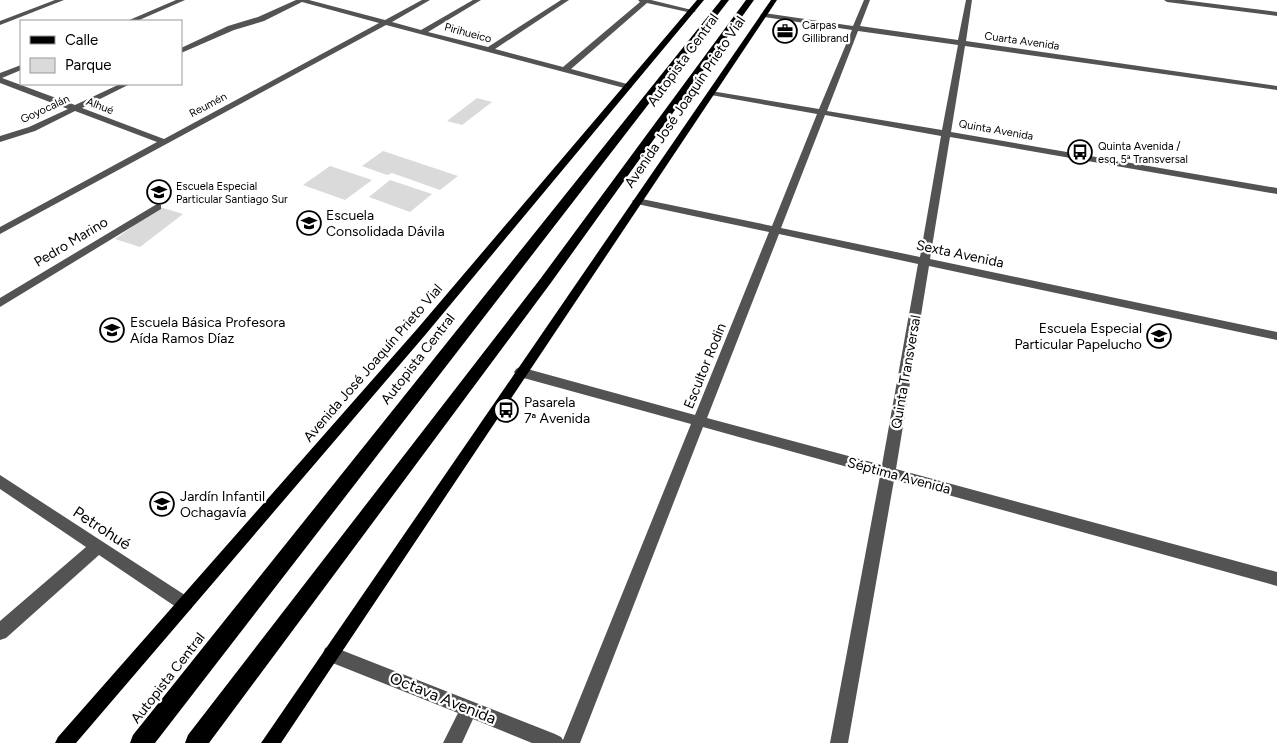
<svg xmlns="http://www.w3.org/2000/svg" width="1277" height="743" viewBox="0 0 1277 743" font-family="Figtree,sans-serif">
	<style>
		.green { fill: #dadada }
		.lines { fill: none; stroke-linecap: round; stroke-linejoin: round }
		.minor { fill: #535353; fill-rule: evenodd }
		.major { fill: #000; fill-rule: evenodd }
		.highway { fill: #000; fill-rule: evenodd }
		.labels { text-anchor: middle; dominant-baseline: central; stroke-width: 4.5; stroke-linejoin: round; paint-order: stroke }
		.far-poi-label { font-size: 11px; fill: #000; stroke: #fff; text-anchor: start }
		.far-street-label { font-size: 11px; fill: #000; stroke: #fff }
		.street-label { font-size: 14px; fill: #000; stroke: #fff }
		.poi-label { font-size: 14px; fill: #000; stroke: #fff; text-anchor: start }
		.near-street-label { font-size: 16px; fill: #000; stroke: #fff }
	</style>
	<rect width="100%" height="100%" fill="#fff"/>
	<g class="green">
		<path d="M477 98 492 102 462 125 447 121Z"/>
		<path d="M383 151 458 176 440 190 392 173 387 175 362 166Z"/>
		<path d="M330 166 372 180 345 200 303 185Z"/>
		<path d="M390 180 432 194 410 212 369 197Z"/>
		<path d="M160 207 183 214 140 247 115 239Z"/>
	</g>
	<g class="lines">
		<g class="minor">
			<path d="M55 0H64L0 25V21Z"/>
			<path d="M176 0H185L137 21H127Z"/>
			<path d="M296 0H309L385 20 422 0H430L392 22 421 30 473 0H481L428 32 488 47 561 0H569L495 49 563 67 640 2 638 0H651L696 11 692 13 647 3 571 69 631 85 632 87 628 89 386 25 0 234V227L157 142 75 111 35 131 0 142V136L29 127 68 109 0 83V73L21 65V70L2 78 75 105 120 84H130L82 108 164 139 379 23 302 2 264 21 234 30 181 53V48L228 26 258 17Z"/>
			<path d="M864 0H870L860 26 958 40 966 0H972L966 41 1277 86V90L965 46 951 132 1277 188V194L950 137 930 259 1277 332V340L929 266 896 469 1277 572V586L894 480 848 743H830L880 476 703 427 580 743H532L473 719 462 743H443L458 713 325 660 323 654 325 648 331 646 555 734 561 737 563 740 691 424 520 377 516 375 514 372 516 369 520 367 695 415 769 232 637 204 632 201 637 198 772 226 817 114 711 95 707 93 711 91 819 109 852 30 764 17 760 15 764 13 853 26ZM858 31 958 45 942 130 827 111ZM825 115 941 136 920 257 781 228ZM779 234 918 264 882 465 707 418Z"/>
			<path d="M1164 0H1183L1277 12V16L1167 2Z"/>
			<path d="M157 204 161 205V209L0 307V298Z"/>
			<path d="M0 475 191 599 193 604 191 609 185 612 179 609 99 555 6 638 0 640V621L86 547 0 489Z"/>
		</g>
		<g class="major">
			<path d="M697 0H704L426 334 76 743H55L58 737 418 328Z"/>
			<path d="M771 0H777L281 743H261Z"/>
		</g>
		<g class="highway">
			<path d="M721 0H729L155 743H130L133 735Z"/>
			<path d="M746 0H754L550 284 209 743H185L188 735 541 278Z"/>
		</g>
	</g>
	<defs>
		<g id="office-ring" transform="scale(1.25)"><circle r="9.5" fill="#fff" stroke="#000" stroke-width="1.5"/><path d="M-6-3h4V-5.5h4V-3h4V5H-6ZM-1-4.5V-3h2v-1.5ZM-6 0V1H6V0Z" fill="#000"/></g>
		<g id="bus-ring" transform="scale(1.25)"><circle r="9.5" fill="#fff" stroke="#000" stroke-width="1.5"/><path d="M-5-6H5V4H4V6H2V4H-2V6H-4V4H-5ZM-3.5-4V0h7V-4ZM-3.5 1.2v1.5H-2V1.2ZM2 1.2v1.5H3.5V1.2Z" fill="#000"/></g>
		<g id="school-ring" transform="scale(1.25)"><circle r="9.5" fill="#fff" stroke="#000" stroke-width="1.5"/><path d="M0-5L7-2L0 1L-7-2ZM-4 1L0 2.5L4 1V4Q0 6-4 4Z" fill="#000"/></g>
	</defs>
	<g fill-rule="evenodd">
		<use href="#office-ring" x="785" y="31"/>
		<use href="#bus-ring" x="1080" y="152"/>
		<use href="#school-ring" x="159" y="192"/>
		<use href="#school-ring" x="309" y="223"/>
		<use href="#school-ring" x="112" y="330"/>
		<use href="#school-ring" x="1159" y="336"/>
		<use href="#bus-ring" x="506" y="410"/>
		<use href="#school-ring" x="162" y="504"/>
	</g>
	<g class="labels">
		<g class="far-poi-label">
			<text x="802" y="25">Carpas<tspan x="802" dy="13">Gillibrand</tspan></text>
			<text x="1098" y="146">Quinta Avenida /<tspan x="1098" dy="13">esq. 5ª Transversal</tspan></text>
			<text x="176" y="186">Escuela Especial<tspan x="176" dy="13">Particular Santiago Sur</tspan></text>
		</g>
		<g class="far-street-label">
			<text transform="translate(468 33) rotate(15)">Pirihueico</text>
			<text transform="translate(1022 41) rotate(8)">Cuarta Avenida</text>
			<text transform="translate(208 105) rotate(-28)">Reumén</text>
			<text transform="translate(100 106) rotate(21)">Alhué</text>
			<text transform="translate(45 109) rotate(-25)">Goyocalán</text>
			<text transform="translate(996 130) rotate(10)">Quinta Avenida</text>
		</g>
		<g class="street-label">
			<text transform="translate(683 60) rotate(-54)">Autopista Central</text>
			<text transform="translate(685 102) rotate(-56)">Avenida José Joaquín Prieto Vial</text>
			<text transform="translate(71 242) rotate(-31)">Pedro Marino</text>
			<text transform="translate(960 254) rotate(12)">Sexta Avenida</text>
			<text transform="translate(418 359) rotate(-52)">Autopista Central</text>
			<text transform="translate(373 363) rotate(-49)">Avenida José Joaquín Prieto Vial</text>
			<text transform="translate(705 366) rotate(-68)">Escultor Rodin</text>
			<text transform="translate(906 372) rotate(-80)">Quinta Transversal</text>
			<text transform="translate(899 476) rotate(15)">Séptima Avenida</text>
			<text transform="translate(168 678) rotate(-52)">Autopista Central</text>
		</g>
		<g class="poi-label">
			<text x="326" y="215">Escuela<tspan x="326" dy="16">Consolidada Dávila</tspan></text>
			<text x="130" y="322">Escuela Básica Profesora<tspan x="130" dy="16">Aída Ramos Díaz</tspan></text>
			<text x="1142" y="328" text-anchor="end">Escuela Especial<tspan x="1142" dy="16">Particular Papelucho</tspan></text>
			<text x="524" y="402">Pasarela<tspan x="524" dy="16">7ª Avenida</tspan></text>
			<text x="180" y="496">Jardín Infantil<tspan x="180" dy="16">Ochagavía</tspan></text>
		</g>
		<g class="near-street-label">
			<text transform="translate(102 528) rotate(33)">Petrohué</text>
			<text transform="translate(443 698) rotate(22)">Octava Avenida</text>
		</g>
	</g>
	<rect x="20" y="20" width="162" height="65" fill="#ffffff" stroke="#999999"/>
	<rect x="30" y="36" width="25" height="8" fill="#000000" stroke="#999999"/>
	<text x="65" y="45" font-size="15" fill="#000000">Calle</text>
	<rect x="30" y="58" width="25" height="15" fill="#dadada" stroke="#999999"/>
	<text x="65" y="70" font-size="15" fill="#000000">Parque</text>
</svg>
